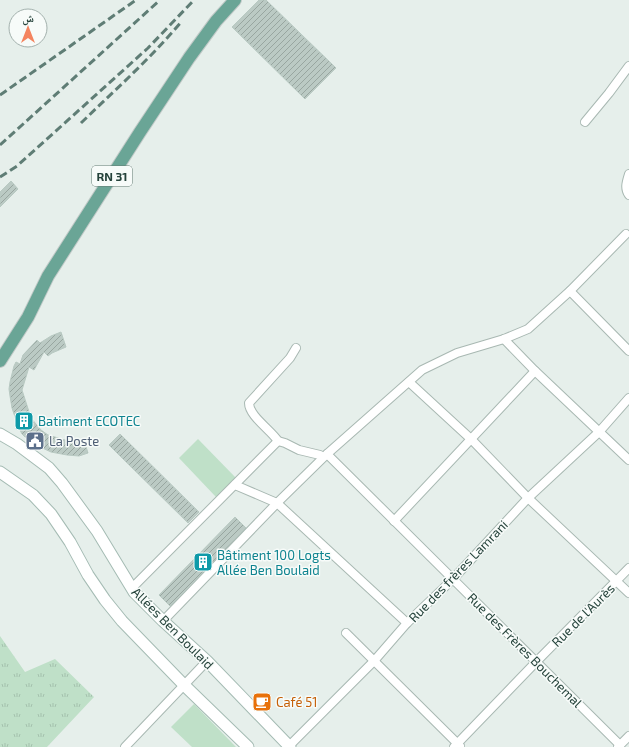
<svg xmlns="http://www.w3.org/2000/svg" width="629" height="747" viewBox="0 0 629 747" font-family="'Exo 2','Noto Naskh Arabic',sans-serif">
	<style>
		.green { fill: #bfe0c8 }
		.park { fill: url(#park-tufts) }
		.building { fill: url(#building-hatch); stroke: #b8c9c2 }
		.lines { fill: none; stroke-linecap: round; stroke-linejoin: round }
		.street-casing { stroke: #a8b8b2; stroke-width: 10 }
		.secondary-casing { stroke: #a4bbb3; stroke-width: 13 }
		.primary-casing { stroke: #c2cac8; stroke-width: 14 }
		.street { stroke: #fff; stroke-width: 8 }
		.secondary { stroke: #fff; stroke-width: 11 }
		.primary { stroke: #6aa596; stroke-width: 12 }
		.rail { stroke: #5f7d75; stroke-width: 3; stroke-dasharray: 8 4; stroke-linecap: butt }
		.labels { text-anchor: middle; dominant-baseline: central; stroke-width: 3; stroke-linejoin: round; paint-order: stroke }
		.shield { fill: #f7fbf9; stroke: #637a73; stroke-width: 1 }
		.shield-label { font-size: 12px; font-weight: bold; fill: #24423a }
		.culture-label { font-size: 13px; fill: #0d838f; stroke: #f7fbf9; text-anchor: start }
		.service-label { font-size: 13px; fill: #4e5e75; stroke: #f7fbf9; text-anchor: start }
		.street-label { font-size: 13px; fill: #24423a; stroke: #f7fbf9 }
		.food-label { font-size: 13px; fill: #c56008; stroke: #f7fbf9; text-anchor: start }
	</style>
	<defs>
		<pattern id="park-tufts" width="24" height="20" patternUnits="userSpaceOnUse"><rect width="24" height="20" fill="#bfe0c8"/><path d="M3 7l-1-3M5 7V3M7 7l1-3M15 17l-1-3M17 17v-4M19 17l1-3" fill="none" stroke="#a4c1ad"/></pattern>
		<pattern id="building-hatch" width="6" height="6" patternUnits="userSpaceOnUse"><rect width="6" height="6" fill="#bbcac4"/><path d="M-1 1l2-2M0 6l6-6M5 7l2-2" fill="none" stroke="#98a6a0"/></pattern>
	</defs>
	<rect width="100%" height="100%" fill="#e6efeb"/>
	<g class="green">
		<path d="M198 439 236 478 216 497 179 458Z"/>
		<path d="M194 704 236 747H192L171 727Z"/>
	</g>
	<path class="park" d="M0 636 25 672 55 659 94 697 47 747H0Z"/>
	<g class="building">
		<path d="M259 0H266L336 68 305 99 232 27Z"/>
		<path d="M11 181 18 189 0 207V192Z"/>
		<path d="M61 332 66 347 52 353 48 356 44 352 34 370 29 367 22 390 31 418 41 430 48 435 65 440 74 441 84 440 88 453 79 456 67 455 51 452 36 445 27 439 22 434 18 426 12 408 10 396 9 389 10 382 14 366 16 362 20 364 23 355 37 340 40 343 51 336Z"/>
		<path d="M120 434 199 512 188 523 109 445Z"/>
		<path d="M235 517 246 528 170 606 159 595Z"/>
	</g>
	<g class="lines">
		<g class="street-casing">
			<g id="street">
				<path d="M585 122 609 93 629 66"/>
				<path d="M629 174C627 181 624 188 629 195"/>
				<path d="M570 291 629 351"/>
				<path d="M504 339 535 371 629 460"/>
				<path d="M409 382 472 440 528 498 629 593"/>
				<path d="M278 441 285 443 299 450 320 455"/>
				<path d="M327 454 620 745"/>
				<path d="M235 485 277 503 407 623"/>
				<path d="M394 521 535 371"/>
				<path d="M132 588 278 441C271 430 249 416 249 403L290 358 296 348"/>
				<path d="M163 621 277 503 327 454 422 370 457 353 504 339 528 329 570 291 626 234"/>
				<path d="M346 633 460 746"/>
				<path d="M125 747 207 661"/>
				<path d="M288 747 374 661 407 623 453 579 528 498 599 432 629 398"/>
				<path d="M454 747 536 662 629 568"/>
				<path d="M618 747 629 736"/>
			</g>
		</g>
		<g class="secondary-casing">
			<g id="secondary">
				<path d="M0 434 17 444 49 468 62 483 97 531 134 592 163 621 207 661 290 747"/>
				<path d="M0 472 33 495 51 514 70 542 88 575 105 600 122 621 184 685 248 747"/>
			</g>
		</g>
		<g class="primary-casing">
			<path id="primary" d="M0 361 28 317 48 276 140 132 189 58 216 21 235 0"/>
		</g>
		<use href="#street" class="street"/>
		<use href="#secondary" class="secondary"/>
		<use href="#primary" class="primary"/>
		<g class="rail">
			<path d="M0 95 136 0"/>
			<path d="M81 123C115 90 151 58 182 21"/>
			<path d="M0 145 160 0"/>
			<path d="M0 177 17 166 148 48 194 0"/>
		</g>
	</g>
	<defs>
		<g id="building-square" transform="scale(1)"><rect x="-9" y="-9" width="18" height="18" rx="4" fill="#0f9aa8" stroke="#f7fbf9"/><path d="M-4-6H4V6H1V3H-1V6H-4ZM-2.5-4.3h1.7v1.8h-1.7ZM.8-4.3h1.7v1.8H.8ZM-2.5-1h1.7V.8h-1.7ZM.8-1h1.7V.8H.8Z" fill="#fff"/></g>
		<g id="civic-square" transform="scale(1)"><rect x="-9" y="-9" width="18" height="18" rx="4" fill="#5c6f8a" stroke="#f7fbf9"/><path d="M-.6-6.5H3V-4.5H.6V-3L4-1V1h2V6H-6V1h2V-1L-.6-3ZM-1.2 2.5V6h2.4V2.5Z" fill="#fff"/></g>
		<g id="cafe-square" transform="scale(1)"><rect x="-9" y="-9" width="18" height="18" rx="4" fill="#e8710a" stroke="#f7fbf9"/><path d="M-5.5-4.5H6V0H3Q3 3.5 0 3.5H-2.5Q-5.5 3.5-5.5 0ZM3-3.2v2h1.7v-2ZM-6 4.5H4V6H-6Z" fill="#fff"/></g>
	</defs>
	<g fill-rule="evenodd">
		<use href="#building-square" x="24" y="421"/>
		<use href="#civic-square" x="35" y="441"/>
		<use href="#building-square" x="203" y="562"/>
		<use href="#cafe-square" x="262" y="702"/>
	</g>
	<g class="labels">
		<rect class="shield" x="92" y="166" width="40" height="20" rx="3"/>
		<g class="shield-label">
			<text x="112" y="176">RN 31</text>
		</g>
		<g class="culture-label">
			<text x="38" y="421">Batiment ECOTEC</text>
			<text x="217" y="555">Bâtiment 100 Logts<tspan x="217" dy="15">Allée Ben Boulaid</tspan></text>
		</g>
		<g class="service-label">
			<text x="49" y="441">La Poste</text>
		</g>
		<g class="street-label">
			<text transform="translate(458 571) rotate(-46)">Rue des frères Lamrani</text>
			<text transform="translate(583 615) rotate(-45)">Rue de l'Aurès</text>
			<text transform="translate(173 628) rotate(45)">Allées Ben Boulaid</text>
			<text transform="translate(525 650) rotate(45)">Rue des Frères Bouchemal</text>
		</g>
		<g class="food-label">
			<text x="276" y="702">Café 51</text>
		</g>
	</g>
	<g transform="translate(28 28)"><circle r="19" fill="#f7fbf9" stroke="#a3b1ad"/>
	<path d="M0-3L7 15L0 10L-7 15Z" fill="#f4845f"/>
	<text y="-6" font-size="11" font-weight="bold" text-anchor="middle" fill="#24423a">ش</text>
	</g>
</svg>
